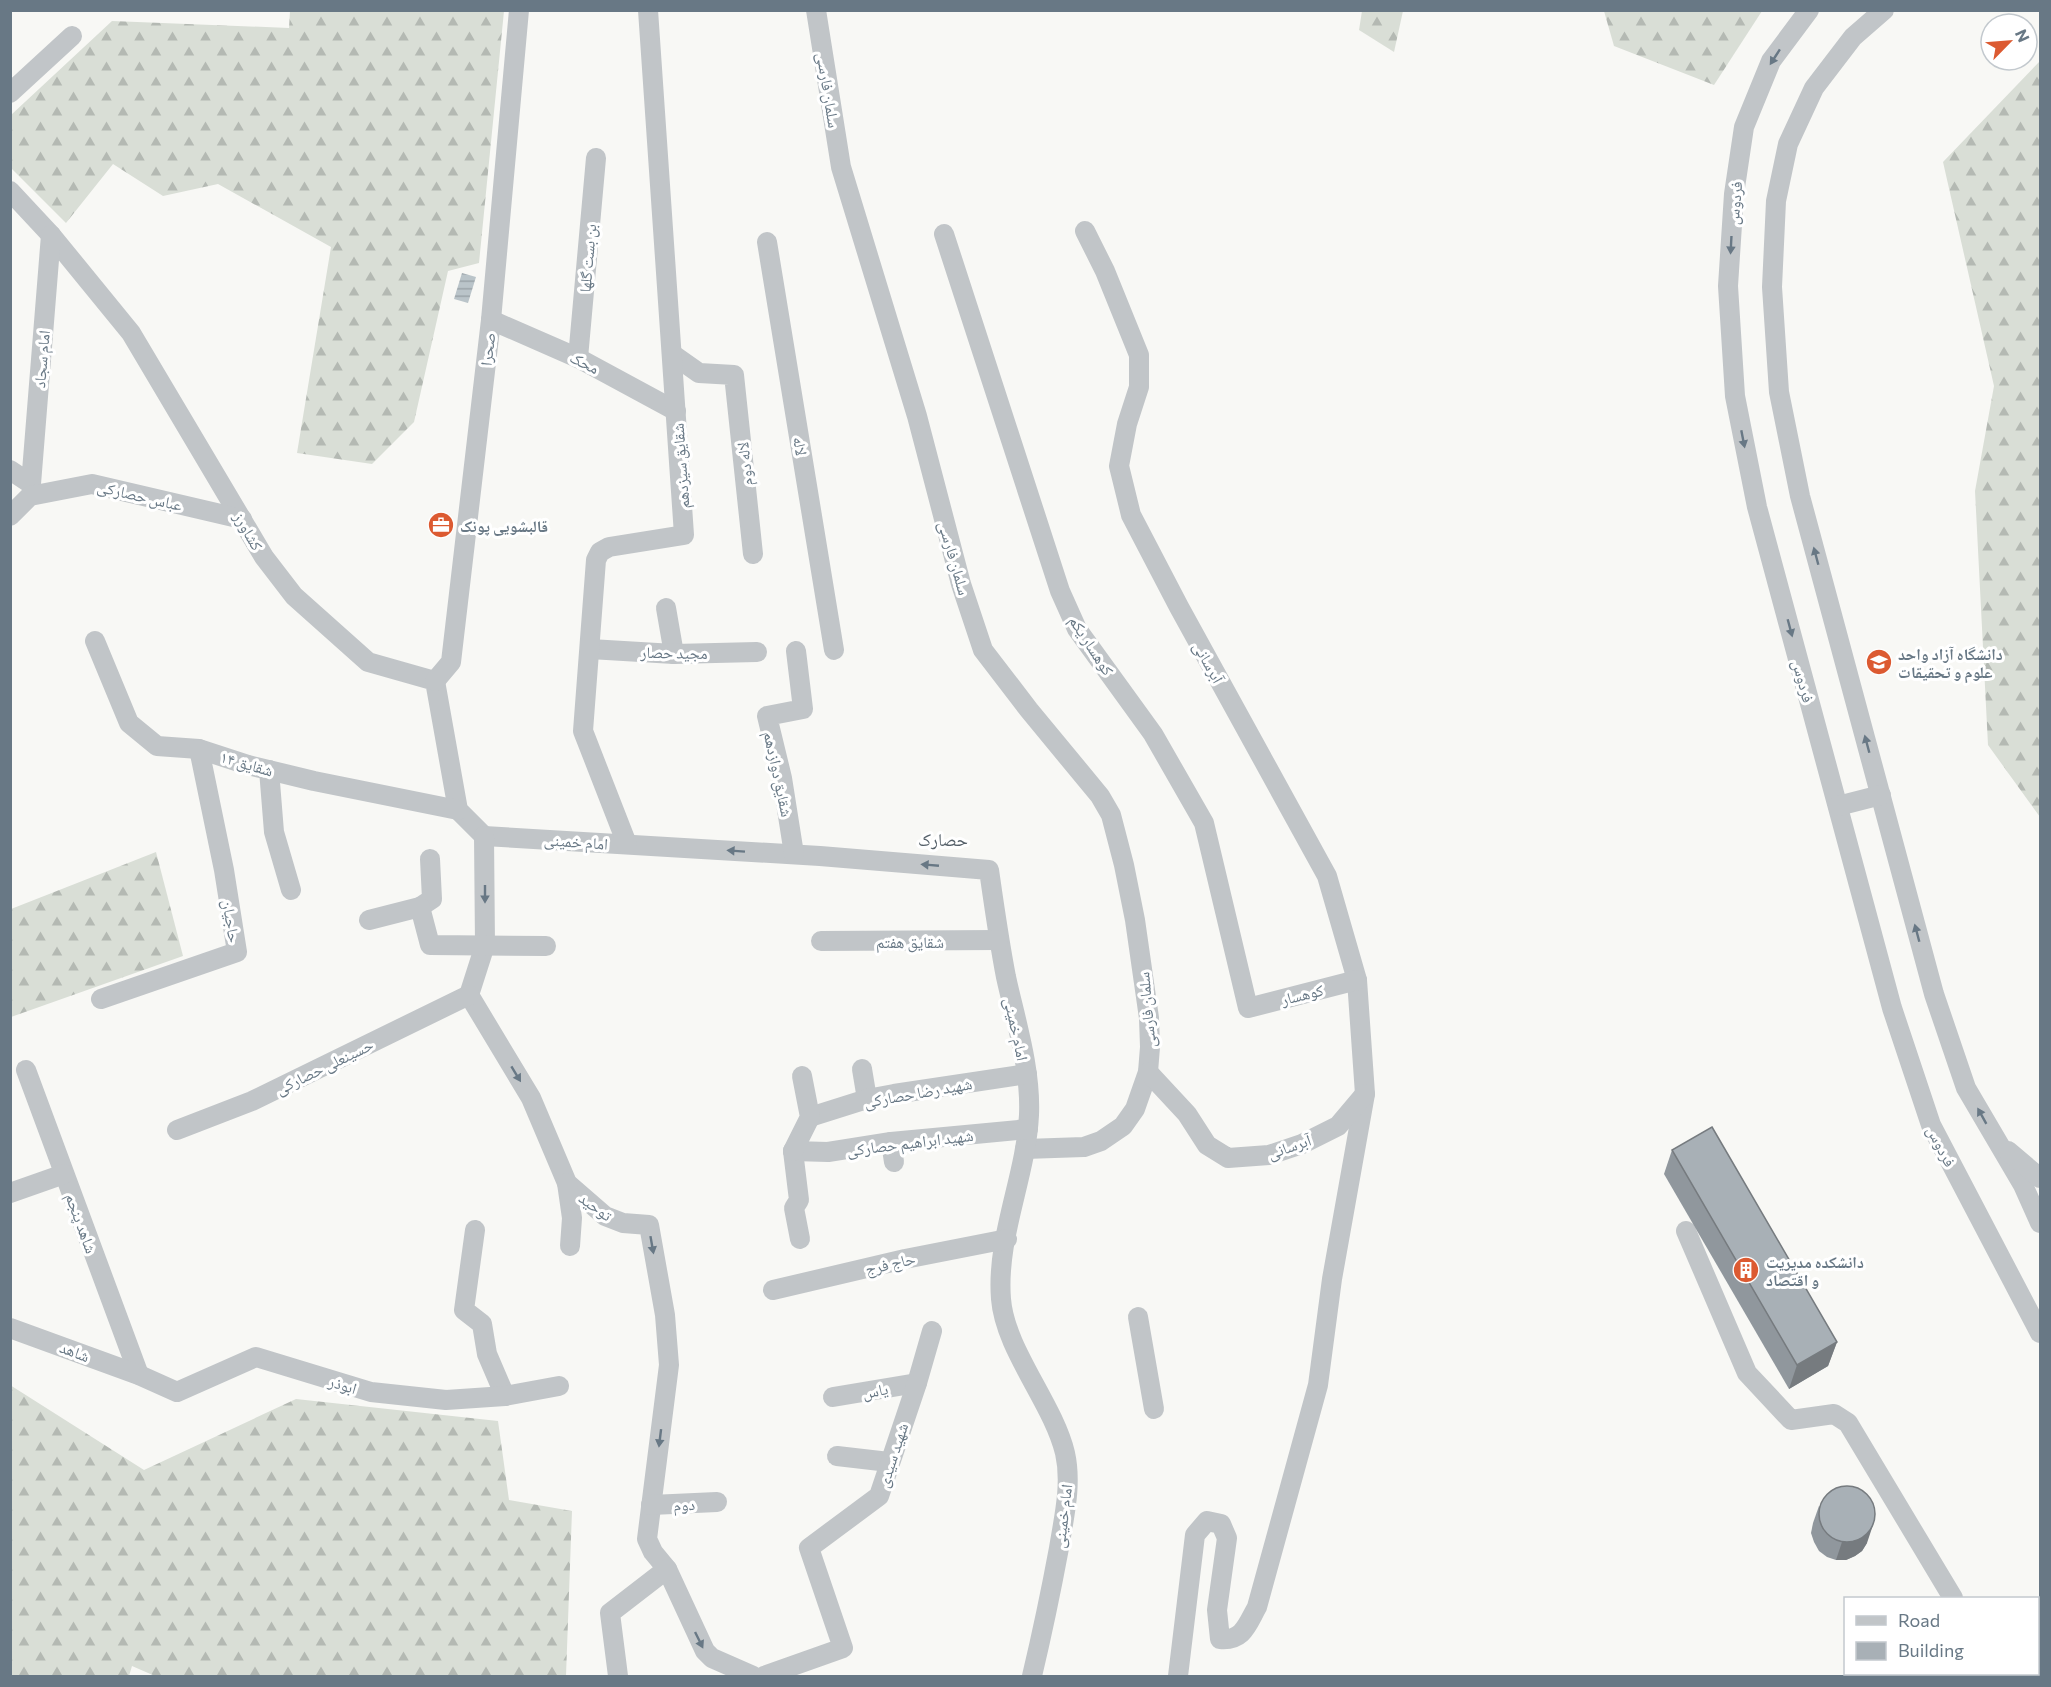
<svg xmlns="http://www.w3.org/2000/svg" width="2051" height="1687" viewBox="0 0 2051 1687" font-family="Commissioner,'Noto Naskh Arabic',sans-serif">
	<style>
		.forest { fill: url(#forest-firs) }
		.water { fill: url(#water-rules) }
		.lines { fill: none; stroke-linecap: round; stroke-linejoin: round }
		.minor { stroke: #c1c5c8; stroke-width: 20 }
		.wall { fill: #90979d }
		.shaded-wall { fill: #767b7f }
		.building { fill: #a8b0b6; stroke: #767b7f; stroke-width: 1.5 }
		.oneway { fill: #687885 }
		.labels { text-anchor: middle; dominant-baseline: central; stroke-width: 6; stroke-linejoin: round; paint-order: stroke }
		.street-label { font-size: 16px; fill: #687885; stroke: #fff }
		.poi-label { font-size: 16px; font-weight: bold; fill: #687885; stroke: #fff; text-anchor: start }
		.neighbourhood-label { font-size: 18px; fill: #56616a; stroke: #fff }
	</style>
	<defs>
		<pattern id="forest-firs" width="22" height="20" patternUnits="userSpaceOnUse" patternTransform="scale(1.5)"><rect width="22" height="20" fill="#d9ded6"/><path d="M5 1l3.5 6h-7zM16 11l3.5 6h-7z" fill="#b4b9b3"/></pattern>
		<pattern id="water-rules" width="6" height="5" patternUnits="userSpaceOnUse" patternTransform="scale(1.5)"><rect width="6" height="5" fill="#bac4c9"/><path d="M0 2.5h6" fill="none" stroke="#9ba4a9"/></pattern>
	</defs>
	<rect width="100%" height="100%" fill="#f8f8f5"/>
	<g class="forest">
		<path d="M290 11H504L479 263 448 271 414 422 372 464 297 453 331 247 218 184 163 196 113 164 66 223 11 168V115L112 21 289 28Z"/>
		<path d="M1362 11H1403L1394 52 1359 30Z"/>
		<path d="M1604 11V10L1762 11 1714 85 1614 46Z"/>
		<path d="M2040 61V817L1988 745 1975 491 1994 386 1943 162Z"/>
		<path d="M156 852 183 956 11 1017V909Z"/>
		<path d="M10 1385 144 1470 296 1399 498 1421 509 1500 572 1511 566 1676H155L132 1666 129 1676H11Z"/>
	</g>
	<path class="water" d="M462 273 476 277 468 303 454 299Z"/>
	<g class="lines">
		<g class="minor">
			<path d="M816 10 841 167 917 416 961 584 983 650 1029 710 1100 796 1111 815 1124 865 1135 920 1149 1018 1150 1047 1148 1072 1135 1109 1123 1126 1101 1141 1084 1147 1025 1149"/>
			<path d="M1809 10 1771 61 1744 127 1734 194 1728 286 1735 396 1757 507 1892 1008 1931 1125 2040 1333"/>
			<path d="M1884 10 1853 37 1814 88 1788 144 1776 201 1772 287 1779 392 1800 496 1934 994 1966 1088 2023 1185 2040 1223"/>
			<path d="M10 93 72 36"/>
			<path d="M10 191 51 235 131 333 264 557 294 596 368 662 435 681 458 810 484 836"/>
			<path d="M1085 231 1105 271 1139 355V387L1127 424 1119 466 1131 515 1179 607 1327 876 1357 980 1365 1094 1332 1279 1318 1385 1257 1607C1247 1625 1243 1641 1220 1639L1217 1610 1227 1538 1221 1524 1207 1521 1195 1535 1178 1676"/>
			<path d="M944 234 1060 591 1077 629 1153 734 1204 823 1248 1008 1357 980"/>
			<path d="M767 242 834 650"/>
			<path d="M491 320 578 358 676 411"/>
			<path d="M672 354 699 373 734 375 753 554"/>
			<path d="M578 358 596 158"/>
			<path d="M10 470 31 484 51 235"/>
			<path d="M10 516 30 496 92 484 242 519"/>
			<path d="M666 608 674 654"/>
			<path d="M95 641 129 723 157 746 199 749 248 765 314 781 458 810"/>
			<path d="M590 649 674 654 757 652"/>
			<path d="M435 681 451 662 491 320 519 10"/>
			<path d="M269 770 274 832 291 890"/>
			<path d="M1838 806 1881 795"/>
			<path d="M484 836 820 856 989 870C994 905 999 941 1006 977 1016 1022 1031 1069 1029 1115 1026 1177 996 1237 1001 1299 1005 1350 1053 1403 1065 1453 1072 1484 1064 1517 1059 1548 1051 1591 1042 1634 1032 1676"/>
			<path d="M484 836 485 945 469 995 531 1098 567 1183 605 1216 623 1223 649 1225 665 1315 669 1365 647 1539 653 1552 667 1569 705 1651 712 1658 753 1676"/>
			<path d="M627 844 583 731 596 560 600 552 609 547 684 535 648 10"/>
			<path d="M794 854 782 778 767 716 803 709 796 651"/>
			<path d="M420 907 432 899 430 859"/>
			<path d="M369 920 420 907 430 945 546 946"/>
			<path d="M821 941 998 940"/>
			<path d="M101 999 237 952 224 870 199 749"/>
			<path d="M862 1069 867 1099"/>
			<path d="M26 1070 139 1375"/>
			<path d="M1148 1072 1187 1114 1207 1145 1228 1158 1269 1155 1302 1144 1338 1126 1365 1094"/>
			<path d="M810 1117 867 1099 894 1094 1027 1074"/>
			<path d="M177 1130 252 1101 469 995"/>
			<path d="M891 1142 894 1162"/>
			<path d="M793 1151 828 1152 891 1142 1028 1129"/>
			<path d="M793 1151 799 1200 794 1208 800 1239"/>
			<path d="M793 1151 810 1117 802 1076"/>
			<path d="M2008 1151 2040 1178"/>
			<path d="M567 1183 572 1218 570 1246"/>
			<path d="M10 1193 64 1174"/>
			<path d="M475 1230 464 1310 482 1324 487 1354 505 1396"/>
			<path d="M1686 1231 1747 1373 1791 1420 1834 1414 1848 1423 1953 1598"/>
			<path d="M773 1290 905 1259 1007 1239"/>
			<path d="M1138 1317 1154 1409"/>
			<path d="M10 1328 139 1375 177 1392 256 1357 371 1392 446 1400 505 1396 559 1386"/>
			<path d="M833 1397 917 1383"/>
			<path d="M837 1456 889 1462"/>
			<path d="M651 1505 717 1502"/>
			<path d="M2010 1674 2013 1676"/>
			<path d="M618 1676 610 1613 667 1569"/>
			<path d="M764 1676 843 1648 809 1548 879 1496 917 1383 932 1331"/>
		</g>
	</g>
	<g class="wall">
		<path d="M1672 1150 1837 1342 1828 1366 1789 1389 1664 1174Z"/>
		<path d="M1819 1506 1867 1543 1862 1551 1855 1556 1846 1560H1836L1827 1557 1819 1551 1814 1542 1811 1533 1813 1523Z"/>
	</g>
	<g class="shaded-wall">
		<path d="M1837 1342 1828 1366 1789 1389 1797 1365Z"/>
		<path d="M1873 1525 1867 1543 1862 1551 1855 1556 1846 1560H1836L1842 1542Z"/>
	</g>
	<g class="building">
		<path d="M1712 1127 1837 1342 1797 1365 1672 1150Z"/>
		<circle cx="1847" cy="1514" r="28"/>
	</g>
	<defs><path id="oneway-solid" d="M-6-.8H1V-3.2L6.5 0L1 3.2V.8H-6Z" transform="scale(1.5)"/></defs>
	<g class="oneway">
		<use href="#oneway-solid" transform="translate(1775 57) rotate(123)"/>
		<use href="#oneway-solid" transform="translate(1731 245) rotate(93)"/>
		<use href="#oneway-solid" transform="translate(1743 439) rotate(79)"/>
		<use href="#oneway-solid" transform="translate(1816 556) rotate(-105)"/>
		<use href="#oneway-solid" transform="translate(1790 628) rotate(75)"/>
		<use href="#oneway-solid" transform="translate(1867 744) rotate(-105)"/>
		<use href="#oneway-solid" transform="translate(736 851) rotate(-176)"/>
		<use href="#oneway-solid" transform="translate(930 865) rotate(-175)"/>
		<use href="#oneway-solid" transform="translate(485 894) rotate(90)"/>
		<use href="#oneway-solid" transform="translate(1917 933) rotate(-105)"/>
		<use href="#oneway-solid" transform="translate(516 1074) rotate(59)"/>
		<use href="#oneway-solid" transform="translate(1982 1116) rotate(-119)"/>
		<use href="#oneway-solid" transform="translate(652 1245) rotate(80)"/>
		<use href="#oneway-solid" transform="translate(660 1438) rotate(97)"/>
		<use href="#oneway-solid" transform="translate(699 1640) rotate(64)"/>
	</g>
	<defs>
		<g id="office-disc" transform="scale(1.35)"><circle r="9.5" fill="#dc5a31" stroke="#fff"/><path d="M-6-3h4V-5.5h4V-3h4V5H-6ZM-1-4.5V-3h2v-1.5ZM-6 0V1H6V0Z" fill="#fff"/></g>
		<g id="university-disc" transform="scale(1.35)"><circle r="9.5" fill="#dc5a31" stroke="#fff"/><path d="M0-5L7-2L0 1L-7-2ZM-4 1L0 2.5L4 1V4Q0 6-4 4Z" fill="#fff"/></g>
		<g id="building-disc" transform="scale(1.35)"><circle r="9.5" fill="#dc5a31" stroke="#fff"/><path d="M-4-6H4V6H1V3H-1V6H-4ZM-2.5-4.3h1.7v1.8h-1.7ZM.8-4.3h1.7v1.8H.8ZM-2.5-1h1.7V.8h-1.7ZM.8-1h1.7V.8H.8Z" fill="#fff"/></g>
	</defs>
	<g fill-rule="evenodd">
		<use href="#office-disc" x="441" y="525"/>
		<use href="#university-disc" x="1879" y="662"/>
		<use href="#building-disc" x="1746" y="1270"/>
	</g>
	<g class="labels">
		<g class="street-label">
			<text transform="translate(829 90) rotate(81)">سلمان فارسی</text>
			<text transform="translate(1734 203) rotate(-85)">فردوس</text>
			<text transform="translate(587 258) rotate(-85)">بن بست گلها</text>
			<text transform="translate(487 349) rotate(-83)">صحرا</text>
			<text transform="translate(41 359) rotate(-85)">امام سجاد</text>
			<text transform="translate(585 362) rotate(27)">محک</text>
			<text transform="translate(801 446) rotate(81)">لاله</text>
			<text transform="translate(744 464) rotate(-96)">لاله دوم</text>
			<text transform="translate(680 466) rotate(-94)">شقایق سیزدهم</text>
			<text transform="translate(140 495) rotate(13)">عباس حصارکی</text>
			<text transform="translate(249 531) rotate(60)">کشاورز</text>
			<text transform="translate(955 558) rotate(74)">سلمان فارسی</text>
			<text transform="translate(1092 645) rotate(57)">کوهسار یکم</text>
			<text transform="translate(674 652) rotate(1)">مجید حصار</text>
			<text transform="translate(1209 662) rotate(61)">آبرسانی</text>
			<text transform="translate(1804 681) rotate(75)">فردوس</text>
			<text transform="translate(247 763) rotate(16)">شقایق ۱۴</text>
			<text transform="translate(779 774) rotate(78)">شقایق دوازدهم</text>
			<text transform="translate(576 841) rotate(4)">امام خمینی</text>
			<text transform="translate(232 921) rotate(81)">حاجیان</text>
			<text x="910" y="941">شقایق هفتم</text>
			<text transform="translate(1302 994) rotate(-14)">کوهسار</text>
			<text transform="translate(1146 1010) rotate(-95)">سلمان فارسی</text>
			<text transform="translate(1017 1029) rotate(78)">امام خمینی</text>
			<text transform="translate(324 1066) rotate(-26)">حسینعلی حصارکی</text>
			<text transform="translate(918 1092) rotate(-10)">شهید رضا حصارکی</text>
			<text transform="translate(910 1142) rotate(-7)">شهید ابراهیم حصارکی</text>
			<text transform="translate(1289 1146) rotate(-19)">آبرسانی</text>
			<text transform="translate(1942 1146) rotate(63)">فردوس</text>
			<text transform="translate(596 1206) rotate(36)">توحید</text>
			<text transform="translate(82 1223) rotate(70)">شاهد پنجم</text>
			<text transform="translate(890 1263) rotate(-13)">حاج فرج</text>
			<text transform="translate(75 1351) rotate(21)">شاهد</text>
			<text transform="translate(343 1384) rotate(17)">ابوذر</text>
			<text transform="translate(875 1390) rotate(-10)">یاس</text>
			<text transform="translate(892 1455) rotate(-72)">شهید سیدی</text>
			<text transform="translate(684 1504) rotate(-3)">دوم</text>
			<text transform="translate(1062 1516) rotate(-83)">امام خمینی</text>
		</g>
		<g class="poi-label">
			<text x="460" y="525">قالبشویی پونک</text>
			<text x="1898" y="653">دانشگاه آزاد واحد<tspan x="1898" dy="18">علوم و تحقیقات</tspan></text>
			<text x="1766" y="1261">دانشکده مدیریت<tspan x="1766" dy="18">و اقتصاد</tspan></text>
		</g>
		<g class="neighbourhood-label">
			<text x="943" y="839">حصارک</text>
		</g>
	</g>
	<rect width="2051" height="1687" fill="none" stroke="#687885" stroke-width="24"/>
	<rect x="1844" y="1597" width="195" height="78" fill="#ffffff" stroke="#c3c9ce" stroke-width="1.5"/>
	<rect x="1856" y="1616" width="30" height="9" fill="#c1c5c8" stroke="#c3c9ce" stroke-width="1.5"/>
	<text x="1898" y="1627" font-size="18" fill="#687885">Road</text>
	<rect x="1856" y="1642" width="30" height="18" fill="#a8b0b6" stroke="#c3c9ce" stroke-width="1.5"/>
	<text x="1898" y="1657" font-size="18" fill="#687885">Building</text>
	<g transform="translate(2009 42) rotate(65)"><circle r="28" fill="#ffffff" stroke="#c3c9ce" stroke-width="1.5"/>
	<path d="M0-4.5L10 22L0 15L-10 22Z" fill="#dc5a31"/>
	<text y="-9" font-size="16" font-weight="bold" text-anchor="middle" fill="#687885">N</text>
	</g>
</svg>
